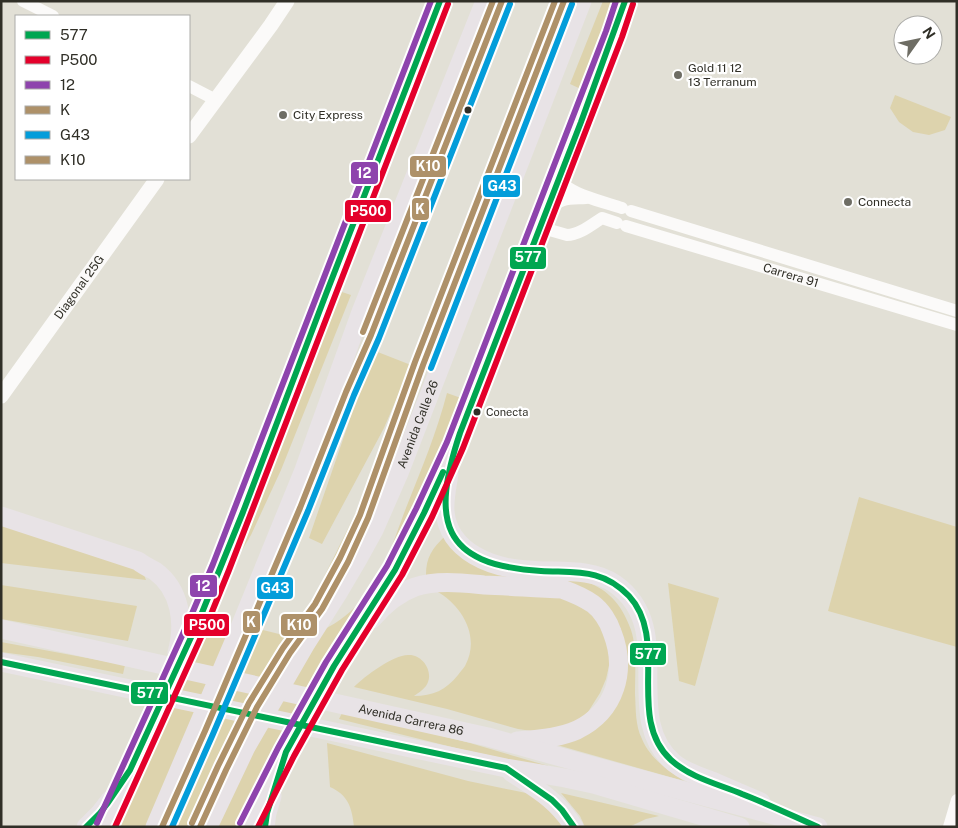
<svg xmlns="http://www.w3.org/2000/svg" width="958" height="828" viewBox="0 0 958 828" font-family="'Public Sans',sans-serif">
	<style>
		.green { fill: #ddd3ad }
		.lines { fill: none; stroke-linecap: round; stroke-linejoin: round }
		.minor { stroke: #fbfaf9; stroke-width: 12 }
		.tertiary { stroke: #fbfaf9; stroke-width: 15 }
		.primary { stroke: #e8e3e6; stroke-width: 19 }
		.bus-1-casing { stroke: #fff; stroke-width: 10 }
		.bus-2-casing { stroke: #fff; stroke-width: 10 }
		.bus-3-casing { stroke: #fff; stroke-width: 10 }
		.bus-4-casing { stroke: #fff; stroke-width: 10 }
		.bus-5-casing { stroke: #fff; stroke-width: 10 }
		.bus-6-casing { stroke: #fff; stroke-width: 10 }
		.bus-1 { stroke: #00a651; stroke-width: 6 }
		.bus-2 { stroke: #e4002b; stroke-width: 6 }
		.bus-3 { stroke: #8e44ad; stroke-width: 6 }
		.bus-4 { stroke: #ae9169; stroke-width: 6 }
		.bus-5 { stroke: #039dda; stroke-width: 6 }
		.bus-6 { stroke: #ae9169; stroke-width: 6 }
		.poi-dot { fill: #6e6d64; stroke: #fff; stroke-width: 2 }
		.bus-dot { fill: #302f27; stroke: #fff; stroke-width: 2 }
		.labels { text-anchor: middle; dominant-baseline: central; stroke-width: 4.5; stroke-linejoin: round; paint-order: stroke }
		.bus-label { font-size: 11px; fill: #302f27; stroke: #fff; text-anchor: start }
		.poi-label { font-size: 12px; fill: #302f27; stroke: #fff; text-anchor: start }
		.street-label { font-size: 12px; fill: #302f27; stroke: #fff }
		.line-badge { stroke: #fff; stroke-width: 2 }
		.badge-label { font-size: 14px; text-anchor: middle; font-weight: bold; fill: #fff }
	</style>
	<rect width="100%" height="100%" fill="#e2e0d6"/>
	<g class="green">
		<path d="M603 1H620L435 480 243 827H216L236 782 323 630C339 622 353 611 364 597 385 571 394 539 406 508 421 470 437 432 447 393L461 398 583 90 570 84Z"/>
		<path d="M895 95 951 117 945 130 929 135 913 132 899 122 890 108Z"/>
		<path d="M336 290 351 295 281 470 251 535 242 550 229 562Z"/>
		<path d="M370 349 411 365 384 428 322 544 309 538 349 422Z"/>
		<path d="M378 468 368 502 350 548 330 586 322 581Z"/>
		<path d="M859 497 957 527V647L828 611Z"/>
		<path d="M1 520 142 570 146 580 1 563Z"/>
		<path d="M445 536 465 559 479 568 517 578 426 575C426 557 432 549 445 536Z"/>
		<path d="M556 579C563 579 572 578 579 580 606 586 622 604 631 630 637 647 635 675 635 694 636 709 635 725 642 739 650 758 667 770 684 781L557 745 590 731 623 644Z"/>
		<path d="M668 583 719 598 695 686 679 681Z"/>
		<path d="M1 585 137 606 128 641 1 619Z"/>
		<path d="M436 591 555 593 581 604 601 624 610 651 609 666 606 679 600 693 588 712 580 719 567 726 532 731 518 729 447 709 354 687C365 676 393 655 408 655 423 654 435 673 426 686 423 690 418 693 414 696 433 696 446 690 458 675 460 672 463 669 465 666 481 637 462 605 436 591Z"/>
		<path d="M206 619 234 626 149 827H113Z"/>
		<path d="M251 627 279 634H298C284 653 269 673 258 695 234 737 215 783 196 827H168L213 726Z"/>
		<path d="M1 642 125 665 123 674 38 657 1 652Z"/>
		<path d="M343 711 470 743 569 772 464 750 339 719Z"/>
		<path d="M327 743 468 781 531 794 542 801 565 827H354C352 807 348 795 330 787Z"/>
		<path d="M561 793 659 816 646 819 629 827H585L580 816Z"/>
	</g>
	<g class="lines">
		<g class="minor">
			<path d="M23 1 53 16"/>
			<path d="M189 86 216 100"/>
			<path d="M559 177C562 180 564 184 567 187 578 196 607 203 622 208"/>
			<path d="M548 211C561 197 568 199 586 198"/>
			<path d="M631 211 957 311"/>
			<path id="s1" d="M626 226 957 325"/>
			<path d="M539 227 567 235C579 235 591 225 602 218L617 223"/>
			<path d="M949 827 957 800"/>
		</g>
		<g class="tertiary">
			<path d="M189 136 271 25 287 1"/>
			<path id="s2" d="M1 396 157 179"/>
		</g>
		<g class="primary">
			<path d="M449 474C447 487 444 499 445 512 449 552 492 568 527 570 556 573 591 567 615 584 679 629 619 717 674 763 685 772 699 776 712 781 728 788 744 795 761 802"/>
			<path d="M1 516 138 561C143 565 149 568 155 571 181 590 185 624 177 653"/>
			<path d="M372 619C384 605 398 593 415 587 437 580 462 583 484 585 510 586 536 588 562 589 573 593 583 597 593 604 601 610 609 622 612 632 627 670 616 711 577 730 559 738 536 740 517 741"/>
			<path id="s3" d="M1 629 488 737 662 785 818 827"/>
			<path d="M1 662 506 768 565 778 593 784 740 827"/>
			<path d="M511 772C537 789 557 800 574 827"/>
			<path d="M86 827 100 813 110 800"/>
			<path d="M105 827 170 682 199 620 221 567 326 294 440 1"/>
			<path d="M155 827 236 637 304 470 361 312 485 1"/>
			<path id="s4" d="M208 827 246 747 305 645 338 593 358 559 374 530 399 473 582 1"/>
			<path d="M248 827 286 752 334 666 395 570 424 513 455 445 559 177 614 34 625 1"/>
			<path d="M265 827 267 813 272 796"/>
		</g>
		<g class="bus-1-casing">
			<g id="bus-1">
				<path d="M625 1 581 122 460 433C431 520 440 565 541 571 576 573 602 568 629 596 670 640 625 718 671 760 691 778 718 784 742 794 768 804 793 816 818 827"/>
				<path d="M1 662 506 768 552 800 562 810 574 827"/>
				<path d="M86 827 100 813 107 804 130 770 199 620 243 512 326 294 440 1"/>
				<path d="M265 827 267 813 286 752 334 666 395 570 424 513 443 472"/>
			</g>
		</g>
		<g class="bus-2-casing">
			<g id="bus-2">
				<path d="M115 827 207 624 229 570 448 4"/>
				<path d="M258 827 294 756 342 670 402 575 432 517 463 448 622 37 633 4"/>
			</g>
		</g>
		<g class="bus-3-casing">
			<g id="bus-3">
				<path d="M97 823 191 616 213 564 431 1"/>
				<path d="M240 823 278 748 326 662 387 566 416 509 447 442 606 31 616 1"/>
			</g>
		</g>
		<g class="bus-4-casing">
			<g id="bus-4">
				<path d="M162 827 205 731 300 508 346 392 371 335 502 1"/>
				<path d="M200 827 226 770 257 707 290 653 322 609 348 562 368 518 423 365 564 1"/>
			</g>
		</g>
		<g class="bus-5-casing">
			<g id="bus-5">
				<path d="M431 368 572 4"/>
				<path d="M172 827 213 734 308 511 354 395 379 338 510 4"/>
			</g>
		</g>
		<g class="bus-6-casing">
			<g id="bus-6">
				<path d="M363 332 493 1"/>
				<path d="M192 823 218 766 249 703 283 648 315 604 340 558 360 515 415 362 555 1"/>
			</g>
		</g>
		<use href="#bus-1" class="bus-1"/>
		<use href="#bus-2" class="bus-2"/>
		<use href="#bus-3" class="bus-3"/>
		<use href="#bus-4" class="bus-4"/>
		<use href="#bus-5" class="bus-5"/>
		<use href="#bus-6" class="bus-6"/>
	</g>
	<g class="poi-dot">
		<circle cx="678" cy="75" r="5"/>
		<circle cx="283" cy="115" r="5"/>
		<circle cx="848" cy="202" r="5"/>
	</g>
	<g class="bus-dot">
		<circle cx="468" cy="110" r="4.5"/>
		<circle cx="477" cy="412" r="4.5"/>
	</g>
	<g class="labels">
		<g class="bus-label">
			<text x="486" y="412">Conecta</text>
		</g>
		<g class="poi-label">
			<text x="688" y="68">Gold 11 12<tspan x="688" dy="14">13 Terranum</tspan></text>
			<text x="293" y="115">City Express</text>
			<text x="858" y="202">Connecta</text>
		</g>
		<g class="street-label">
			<text stroke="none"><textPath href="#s1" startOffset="172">Carrera 91</textPath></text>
			<text stroke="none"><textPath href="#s2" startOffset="134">Diagonal 25G</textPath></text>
			<text stroke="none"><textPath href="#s4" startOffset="455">Avenida Calle 26</textPath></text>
			<text stroke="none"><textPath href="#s3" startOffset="420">Avenida Carrera 86</textPath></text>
		</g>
	</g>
	<g class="line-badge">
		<rect x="409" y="155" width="38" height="23" rx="5" fill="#ae9169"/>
		<rect x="350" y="161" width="29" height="24" rx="5" fill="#8e44ad"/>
		<rect x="482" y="174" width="39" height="24" rx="5" fill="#039dda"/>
		<rect x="411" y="197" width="19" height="24" rx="5" fill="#ae9169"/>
		<rect x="344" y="199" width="48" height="24" rx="5" fill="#e4002b"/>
		<rect x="509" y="246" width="38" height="24" rx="5" fill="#00a651"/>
		<rect x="189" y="574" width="29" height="24" rx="5" fill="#8e44ad"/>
		<rect x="256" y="576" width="38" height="24" rx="5" fill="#039dda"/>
		<rect x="242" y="610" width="19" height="24" rx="5" fill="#ae9169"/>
		<rect x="183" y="613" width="47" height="24" rx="5" fill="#e4002b"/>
		<rect x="280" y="613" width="38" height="24" rx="5" fill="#ae9169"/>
		<rect x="629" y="642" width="38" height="24" rx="5" fill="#00a651"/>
		<rect x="130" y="681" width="39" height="24" rx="5" fill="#00a651"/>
	</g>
	<g class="badge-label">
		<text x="428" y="171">K10</text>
		<text x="364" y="178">12</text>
		<text x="502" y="191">G43</text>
		<text x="420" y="214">K</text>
		<text x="368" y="216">P500</text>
		<text x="528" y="262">577</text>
		<text x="203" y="591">12</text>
		<text x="275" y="593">G43</text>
		<text x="251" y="627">K</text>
		<text x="207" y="630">P500</text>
		<text x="299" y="630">K10</text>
		<text x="648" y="659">577</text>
		<text x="150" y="698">577</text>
	</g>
	<rect width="958" height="828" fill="none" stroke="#302f27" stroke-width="5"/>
	<rect x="15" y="15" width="175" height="165" fill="#ffffff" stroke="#acaca9"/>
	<rect x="25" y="31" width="25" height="8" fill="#00a651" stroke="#acaca9"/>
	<text x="60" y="40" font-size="15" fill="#302f27">577</text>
	<rect x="25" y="56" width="25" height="8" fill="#e4002b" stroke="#acaca9"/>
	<text x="60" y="65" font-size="15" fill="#302f27">P500</text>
	<rect x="25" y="81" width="25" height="8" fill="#8e44ad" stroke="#acaca9"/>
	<text x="60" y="90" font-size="15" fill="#302f27">12</text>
	<rect x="25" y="106" width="25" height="8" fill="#ae9169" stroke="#acaca9"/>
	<text x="60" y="115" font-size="15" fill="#302f27">K</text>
	<rect x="25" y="131" width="25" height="8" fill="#039dda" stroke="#acaca9"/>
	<text x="60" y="140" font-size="15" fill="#302f27">G43</text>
	<rect x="25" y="156" width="25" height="8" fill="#ae9169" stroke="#acaca9"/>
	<text x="60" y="165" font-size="15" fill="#302f27">K10</text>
	<g transform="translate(918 40) rotate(57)"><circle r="24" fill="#ffffff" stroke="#acaca9"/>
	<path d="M0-4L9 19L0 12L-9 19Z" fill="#6e6d64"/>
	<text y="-8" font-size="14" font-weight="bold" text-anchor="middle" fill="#302f27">N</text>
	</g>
</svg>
